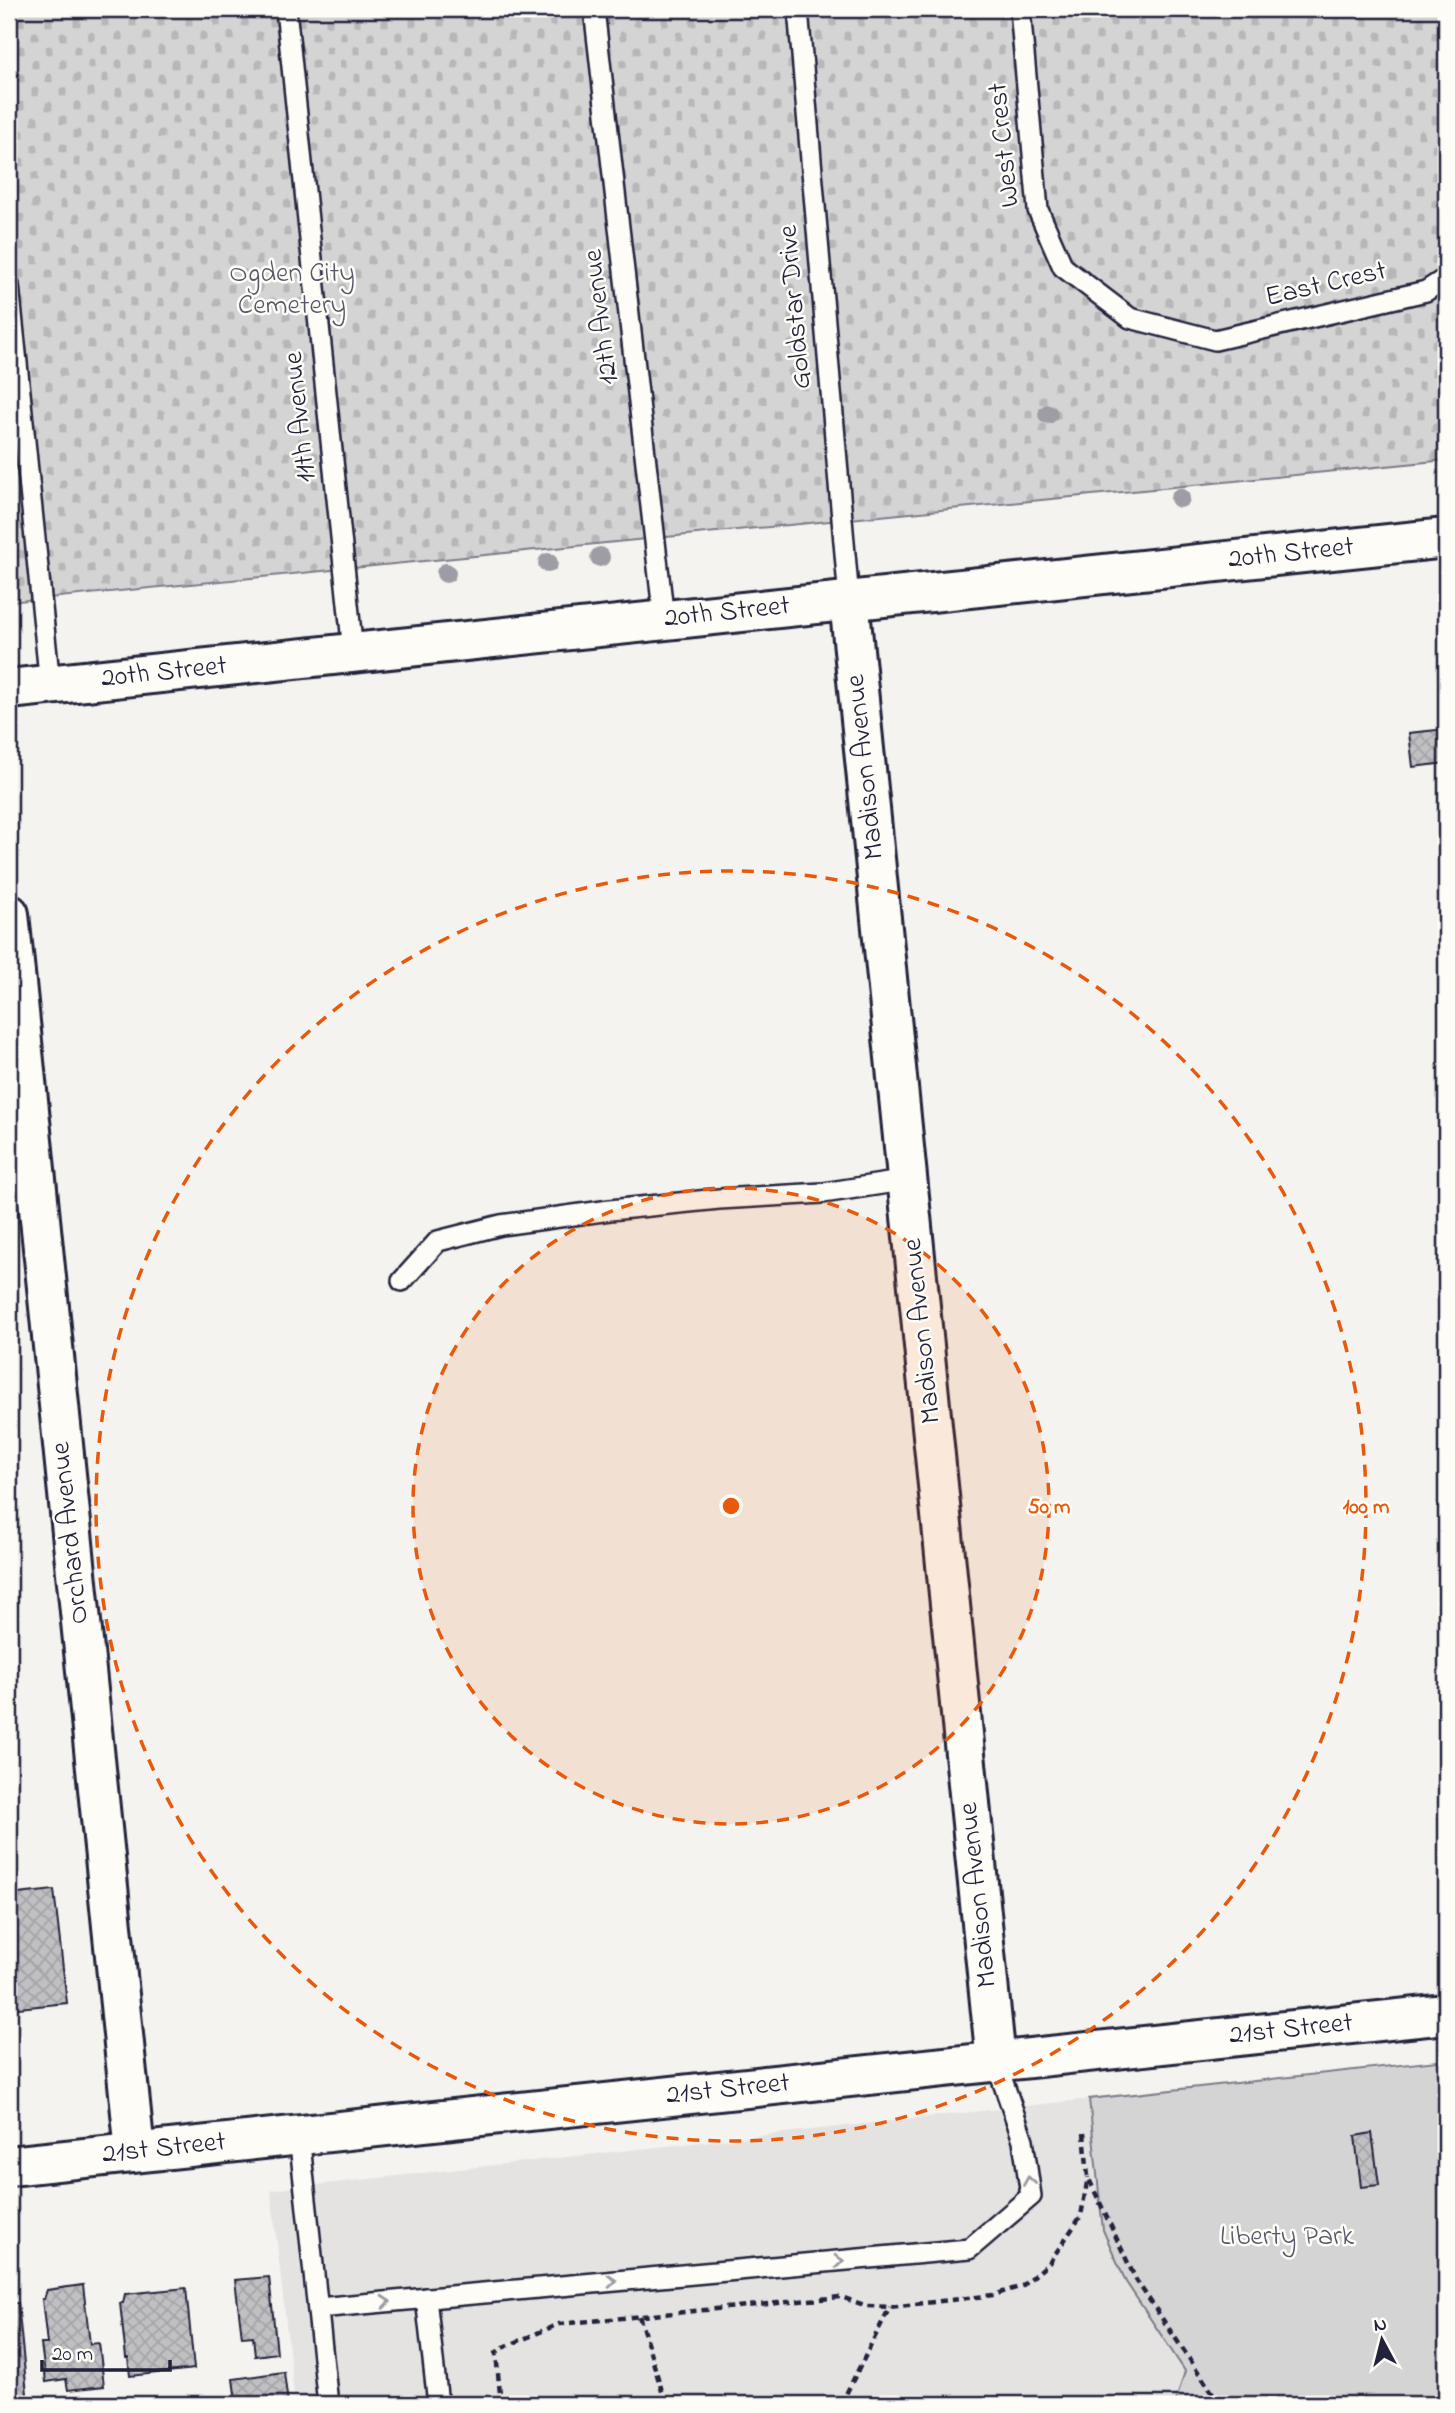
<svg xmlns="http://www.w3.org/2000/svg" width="1455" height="2413" viewBox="0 0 1455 2413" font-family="'Indie Flower',sans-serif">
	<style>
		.built { fill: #e4e3e2 }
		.green { fill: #d5d4d5; stroke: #7c7b88; stroke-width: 2 }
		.cemetery { fill: url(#cemetery-stones); stroke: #7c7b88; stroke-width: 2 }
		.building { fill: url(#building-cross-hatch); stroke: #22223b; stroke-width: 2 }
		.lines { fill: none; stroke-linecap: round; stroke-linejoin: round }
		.lane-casing { stroke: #22223b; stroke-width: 24 }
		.street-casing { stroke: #22223b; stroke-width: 44 }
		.secondary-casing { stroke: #22223b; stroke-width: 44 }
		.path { stroke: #22223b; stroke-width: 4.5; stroke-dasharray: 7 5; stroke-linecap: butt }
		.lane { stroke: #fdfcf7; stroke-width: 19 }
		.street { stroke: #fdfcf7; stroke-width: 38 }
		.secondary { stroke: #fdfcf7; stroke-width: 38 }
		.tree { fill: #9e9da5 }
		.oneway { stroke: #9a9aa2 }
		.ring { fill: none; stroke: #e8590c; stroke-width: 3.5; stroke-dasharray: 12 9 }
		.labels { text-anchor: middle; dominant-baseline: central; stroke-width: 5; stroke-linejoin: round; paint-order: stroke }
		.street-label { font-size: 28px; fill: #22223b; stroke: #fdfcf7 }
		.park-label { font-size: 28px; fill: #585769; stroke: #fdfcf7 }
		.centre { fill: #e8590c; stroke: #fdfcf7; stroke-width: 3.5 }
		.ring-label { font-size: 21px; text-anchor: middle; font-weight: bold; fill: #e8590c; stroke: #fdfcf7; stroke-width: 5; stroke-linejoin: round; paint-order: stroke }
	</style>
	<defs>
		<pattern id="cemetery-stones" width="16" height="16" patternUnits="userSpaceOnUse" patternTransform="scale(1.75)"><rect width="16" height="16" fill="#d5d4d5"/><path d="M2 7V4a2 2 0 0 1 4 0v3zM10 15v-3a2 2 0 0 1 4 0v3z" fill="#b7b6b8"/></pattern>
		<pattern id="building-cross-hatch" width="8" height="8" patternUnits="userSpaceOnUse" patternTransform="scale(1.75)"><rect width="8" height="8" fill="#c0bfc2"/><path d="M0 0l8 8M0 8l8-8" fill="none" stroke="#a5a4a8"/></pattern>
	</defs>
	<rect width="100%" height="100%" fill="#f4f3ef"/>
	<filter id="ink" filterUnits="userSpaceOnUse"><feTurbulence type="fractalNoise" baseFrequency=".0143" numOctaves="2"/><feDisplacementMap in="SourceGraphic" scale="14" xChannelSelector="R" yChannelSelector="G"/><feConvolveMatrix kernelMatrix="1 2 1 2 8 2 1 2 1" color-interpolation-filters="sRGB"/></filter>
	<g filter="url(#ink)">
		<path class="built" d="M1089 2099 1103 2231 1126 2282 1185 2371 1176 2401 1177 2404H295L271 2190Z"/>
		<path class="green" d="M1446 2060V2404H1177L1176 2401 1185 2371 1126 2282 1103 2230 1089 2099Z"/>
		<path class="cemetery" d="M9 9H1446V460L9 602Z"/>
		<g class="building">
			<path d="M1446 729V763L1413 767 1409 733Z"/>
			<path d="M54 1890 67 2003 9 2009V1895Z"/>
			<path d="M1372 2133 1379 2185 1361 2187 1355 2136Z"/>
			<path d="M269 2277 277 2353 255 2356 253 2336 242 2337 235 2280Z"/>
			<path d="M83 2285 90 2344 99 2343 104 2386 68 2390 66 2379 46 2382 41 2344H47L42 2299H44L47 2290Z"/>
			<path d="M186 2288 194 2369 130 2376 128 2358H126L120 2303H123L125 2294Z"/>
			<path d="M9 2303H18L28 2404H9Z"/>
			<path d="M284 2372 288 2404H239L238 2401H236L233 2379Z"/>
		</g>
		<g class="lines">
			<g class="lane-casing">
				<g id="lane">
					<path d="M286 9 353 652"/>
					<path d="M594 9 664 620"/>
					<path d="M798 9 849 600"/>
					<path d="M1020 9 1038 210 1063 267 1130 318 1215 340 1426 291 1446 278"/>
					<path d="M9 285 50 685"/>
					<path d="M402 1281 438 1241 501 1225 610 1210 719 1199 823 1193 908 1180"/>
					<path d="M299 2135 328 2404"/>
					<path d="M426 2298 438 2404"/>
					<path d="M318 2308 969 2249 1031 2196 1023 2140 996 2062"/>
				</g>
			</g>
			<g class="street-casing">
				<g id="street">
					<path d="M849 600 996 2062"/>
					<path d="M9 914 135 2152"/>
				</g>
			</g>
			<g class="secondary-casing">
				<g id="secondary">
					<path d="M9 689 1446 538"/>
					<path d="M9 2166 1446 2014"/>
				</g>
			</g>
			<g class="path">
				<path d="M1084 2133 1088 2177 1136 2280 1220 2404"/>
				<path d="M639 2316 666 2404"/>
				<path d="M501 2404 496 2353 502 2348 559 2324 841 2297 867 2306 890 2307 994 2295 1022 2286 1049 2263 1081 2216 1088 2177"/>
				<path d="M841 2404 890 2307"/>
			</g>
			<use href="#lane" class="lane"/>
			<use href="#street" class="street"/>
			<use href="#secondary" class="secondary"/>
		</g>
		<g class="tree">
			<circle cx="1048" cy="414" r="10"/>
			<circle cx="1180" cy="498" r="10"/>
			<circle cx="600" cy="557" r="10"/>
			<circle cx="548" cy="563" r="10"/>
			<circle cx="446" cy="573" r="10"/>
		</g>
		<defs><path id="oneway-chevron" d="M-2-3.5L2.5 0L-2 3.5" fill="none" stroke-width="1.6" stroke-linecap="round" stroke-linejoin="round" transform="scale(1.75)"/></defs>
		<g class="oneway">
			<use href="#oneway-chevron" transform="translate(1029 2181) rotate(-99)"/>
			<use href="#oneway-chevron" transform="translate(839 2261) rotate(-5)"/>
			<use href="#oneway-chevron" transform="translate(612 2281) rotate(-5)"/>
			<use href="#oneway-chevron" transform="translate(386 2302) rotate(-5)"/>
		</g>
	</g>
	<circle cx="731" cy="1506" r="318" fill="#e8590c" fill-opacity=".12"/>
	<g class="ring">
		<circle cx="731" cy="1506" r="318"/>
		<circle cx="731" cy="1506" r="635"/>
	</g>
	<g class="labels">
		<g class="street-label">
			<text transform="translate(1005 145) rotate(-96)">West Crest</text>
			<text transform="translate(1326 285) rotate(-13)">East Crest</text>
			<text transform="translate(796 307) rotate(-95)">Goldstar Drive</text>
			<text transform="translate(602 317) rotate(-97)">12th Avenue</text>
			<text transform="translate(301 417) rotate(-96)">11th Avenue</text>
			<text transform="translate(1291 554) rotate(-6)">20th Street</text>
			<text transform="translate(727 613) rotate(-6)">20th Street</text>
			<text transform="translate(164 673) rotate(-6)">20th Street</text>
			<text transform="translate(866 767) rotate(-96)">Madison Avenue</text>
			<text transform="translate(923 1331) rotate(-96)">Madison Avenue</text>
			<text transform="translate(71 1533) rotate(-96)">Orchard Avenue</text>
			<text transform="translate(979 1895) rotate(-96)">Madison Avenue</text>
			<text transform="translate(1291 2030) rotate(-6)">21st Street</text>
			<text transform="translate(728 2090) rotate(-6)">21st Street</text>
			<text transform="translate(164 2149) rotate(-6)">21st Street</text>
		</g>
		<g class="park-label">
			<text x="292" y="274">Ogden City<tspan x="292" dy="32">Cemetery</tspan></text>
			<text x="1287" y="2237">Liberty Park</text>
		</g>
	</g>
	<circle cx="731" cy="1506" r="10" class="centre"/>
	<g class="ring-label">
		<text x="1049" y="1513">50 m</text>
		<text x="1366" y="1513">100 m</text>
	</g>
	<rect width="1455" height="2413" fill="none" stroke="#fdfcf7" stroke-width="35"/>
	<rect x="18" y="18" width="1420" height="2378" fill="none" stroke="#22223b" stroke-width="2.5" filter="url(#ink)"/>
	<g transform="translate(1382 2340) rotate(353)" stroke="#fdfcf7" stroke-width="5" paint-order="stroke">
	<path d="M0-5L12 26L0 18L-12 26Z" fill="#22223b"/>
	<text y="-10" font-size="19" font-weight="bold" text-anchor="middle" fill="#22223b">N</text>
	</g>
	<path d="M42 2360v10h128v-10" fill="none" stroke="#22223b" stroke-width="3.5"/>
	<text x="52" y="2360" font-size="21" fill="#22223b" stroke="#fdfcf7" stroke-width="5" paint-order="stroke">20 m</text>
</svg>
